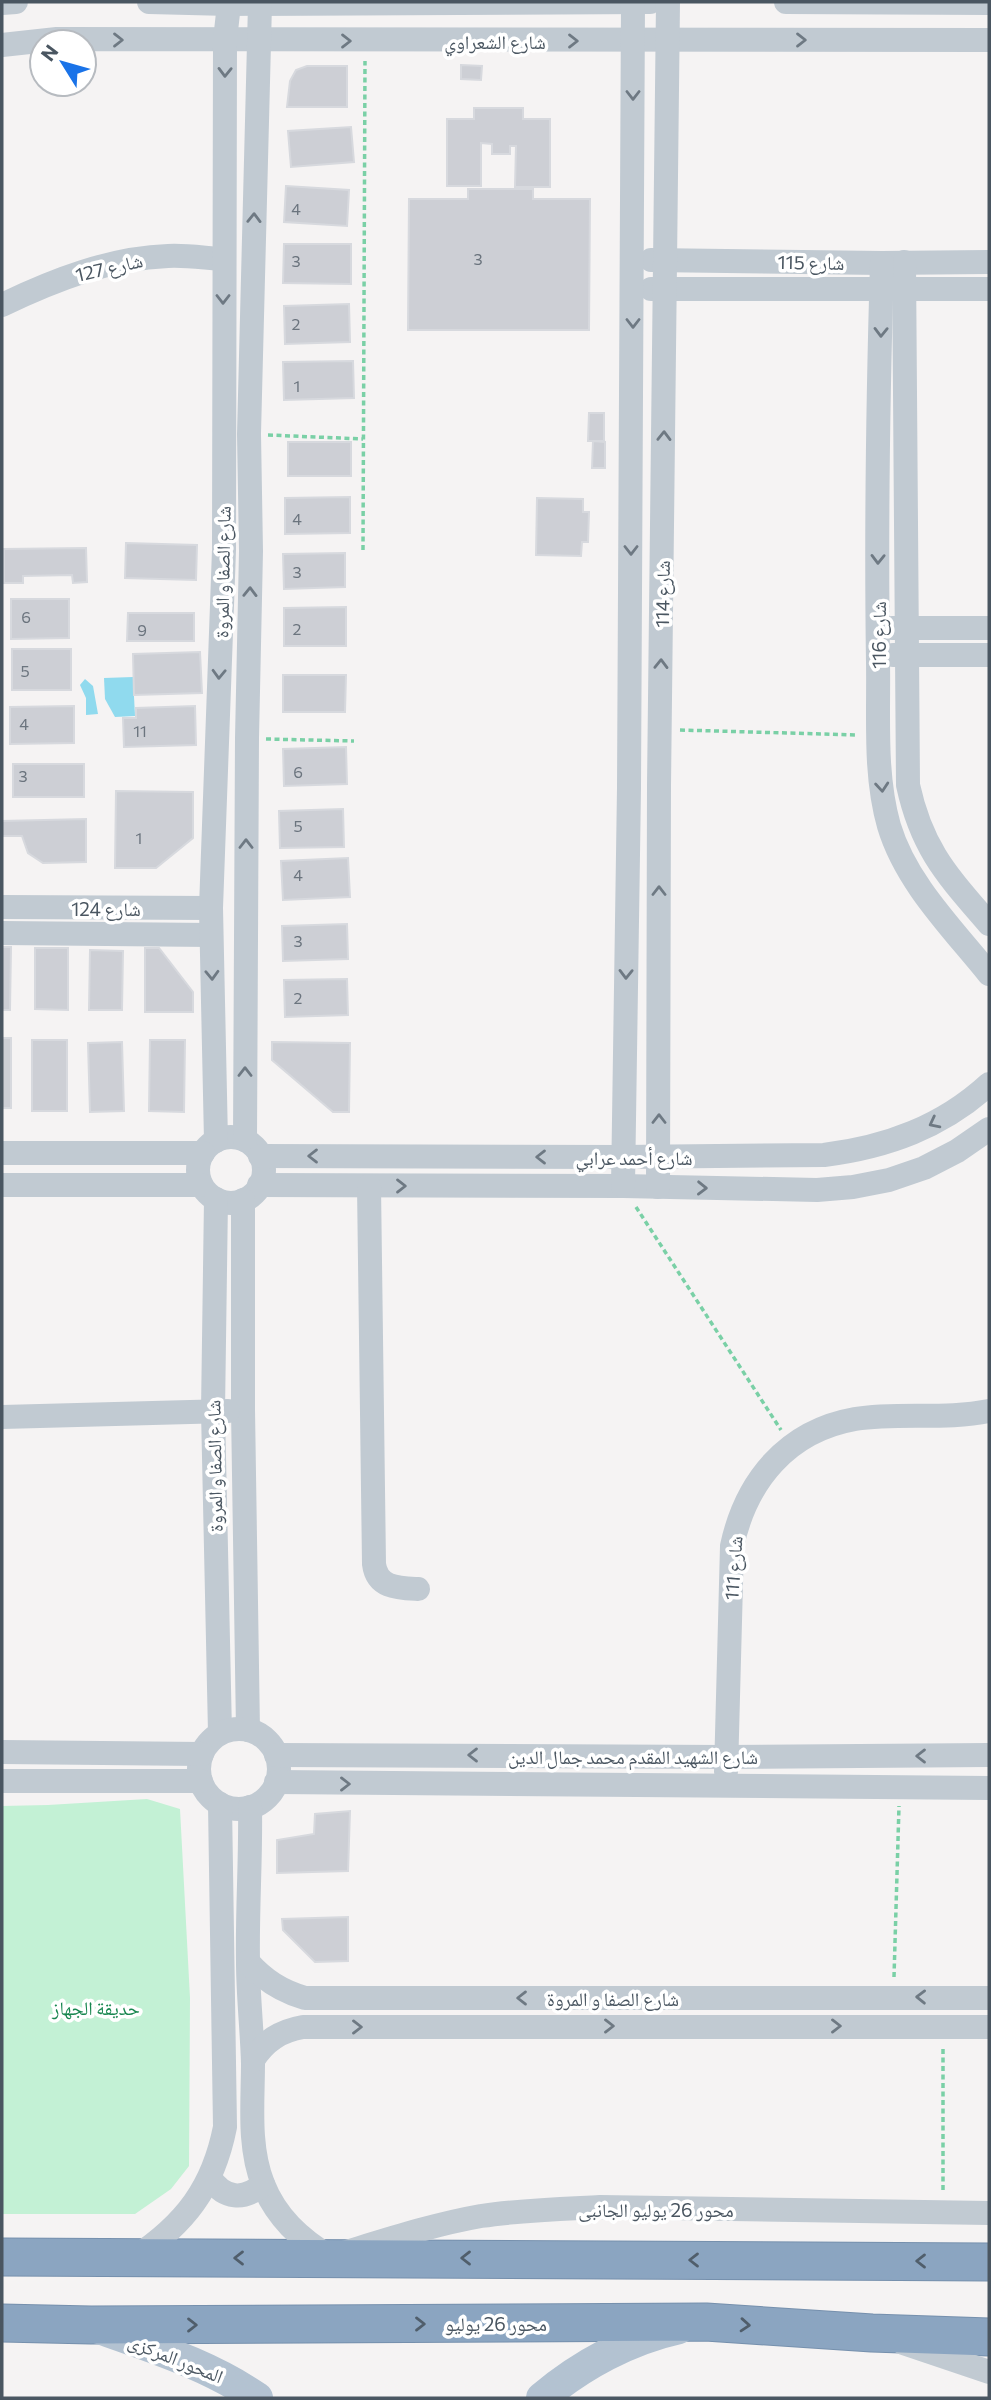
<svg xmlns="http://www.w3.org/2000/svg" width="991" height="2400" viewBox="0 0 991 2400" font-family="Commissioner,'Noto Naskh Arabic',sans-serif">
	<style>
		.green { fill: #c3f1d5 }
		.water { fill: #90daee }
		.building { fill: #cdcfd5; stroke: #d7d9de; stroke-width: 2 }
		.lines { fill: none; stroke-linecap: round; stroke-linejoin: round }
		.highway-casing { stroke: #7690ad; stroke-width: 39 }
		.path { stroke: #7ad0a6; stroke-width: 3.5; stroke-dasharray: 5 3.5; stroke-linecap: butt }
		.minor { stroke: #c1cad2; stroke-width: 24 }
		.major { stroke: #b3c2d1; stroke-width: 32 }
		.highway { stroke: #8ba5c1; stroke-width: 37 }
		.oneway { stroke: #6e7983 }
		.oneway2 { stroke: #505e6b }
		.labels { text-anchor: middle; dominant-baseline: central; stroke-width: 7; stroke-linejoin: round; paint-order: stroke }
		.number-label { font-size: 16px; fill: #6b747e }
		.street-label { font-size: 19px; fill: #4a5661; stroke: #fff }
		.park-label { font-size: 19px; fill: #17864f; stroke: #fff }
	</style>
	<rect width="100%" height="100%" fill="#f5f3f3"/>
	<path class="green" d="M147 1799 180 1809 190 1998 189 2166 171 2189 135 2214H2V1806L48 1805Z"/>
	<g class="water">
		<path d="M133 677 135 716 115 717 105 699 104 678Z"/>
		<path d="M85 679 93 686 98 714 86 715V698L80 685Z"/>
	</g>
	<g class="building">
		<path d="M461 65 482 66 481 80 461 79Z"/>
		<path d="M307 66H347V107H287L290 81 296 70Z"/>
		<path d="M474 108H523V119H550V187H515L516 146H510V154H492V144L481 143V186H447V119H474Z"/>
		<path d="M351 127 354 162 291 167 288 131Z"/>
		<path d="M286 186 349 190 347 226 284 222Z"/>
		<path d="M468 189H533V199H590L589 330H408L409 199H468Z"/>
		<path d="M284 244H351V284L283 283Z"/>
		<path d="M349 304 350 342 285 344 284 306Z"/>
		<path d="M353 361 354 398 284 400 283 362Z"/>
		<path d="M589 413H604V441H588Z"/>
		<path d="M593 441 605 442V468H592Z"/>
		<rect x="288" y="442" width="63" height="34"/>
		<path d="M350 497V533L285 534V498Z"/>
		<path d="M537 498 583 499V512H589L588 542H582L581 556 536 555Z"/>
		<path d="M126 543 197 545 196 580 125 578Z"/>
		<path d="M86 548 87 582 73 583 72 575 23 576V583H4V549Z"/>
		<path d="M345 553V587L284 589 283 554Z"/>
		<path d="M11 599H69V638L11 639Z"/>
		<path d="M346 607V646H284V608Z"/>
		<path d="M128 613H194V641H127Z"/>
		<rect x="12" y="649" width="59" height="41"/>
		<path d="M200 652 202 693 134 695 133 654Z"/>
		<path d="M283 675H346L345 712H283Z"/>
		<path d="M74 706V743L10 744V707Z"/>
		<path d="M195 706 196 745 124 747 123 718H136V708Z"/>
		<path d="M346 747 347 784 284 786 283 749Z"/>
		<rect x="13" y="764" width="71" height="33"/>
		<path d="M116 791 193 792V838L156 868H115Z"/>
		<path d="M343 809 344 847 280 848 279 811Z"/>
		<path d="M86 819V862L43 863 28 853 22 836H2V821Z"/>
		<path d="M348 858 350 897 283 900 281 861Z"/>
		<path d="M347 924 348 959 283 961 282 926Z"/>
		<path d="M2 947H11L10 1010H2Z"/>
		<path d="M35 948H68V1010L35 1009Z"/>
		<path d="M145 948H159L193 992V1012H145Z"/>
		<path d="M90 950 123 951 122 1010H89Z"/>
		<path d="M347 979 348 1015 285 1017 284 980Z"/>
		<rect x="2" y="1038" width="9" height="70"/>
		<rect x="32" y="1040" width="35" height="71"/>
		<path d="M150 1040H185L184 1112 149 1111Z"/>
		<path d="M122 1042 124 1111 90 1112 88 1043Z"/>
		<path d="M272 1042 350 1043 349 1112H333L272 1060Z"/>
		<path d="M350 1811 348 1871 277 1873V1840L314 1834 315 1814Z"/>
		<path d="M348 1917V1961L315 1962 283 1930 282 1919Z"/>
	</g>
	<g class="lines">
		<g class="highway-casing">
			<g id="highway">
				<path d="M2 2257 989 2262"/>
				<path d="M2 2323 91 2325 706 2322 872 2333 989 2337"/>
			</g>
		</g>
		<g class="path">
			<path d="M268 435 363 439"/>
			<path d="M363 550 365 61"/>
			<path d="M680 730 858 735"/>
			<path d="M266 739 354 741"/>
			<path d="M636 1207 781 1430"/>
			<path d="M894 1977 899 1806"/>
			<path d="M943 2049V2192"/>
		</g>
		<g class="minor">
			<path d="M149 2 229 4 650 2"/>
			<path d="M786 2 989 3"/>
			<path d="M2 3 16 2"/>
			<path d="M2 45 57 39 989 40"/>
			<path d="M651 260 882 263 989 262"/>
			<path d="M904 262 908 785C922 850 948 876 989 924"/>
			<path d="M882 263C878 396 876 529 878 662 879 715 874 774 889 826 906 883 953 929 989 974"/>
			<path d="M651 289H989"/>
			<path d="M2 305C54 280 110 258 168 256 186 255 205 258 223 259"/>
			<path d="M892 628H989"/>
			<path d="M893 655H989"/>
			<path d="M2 907 211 908"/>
			<path d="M2 933 211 935"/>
			<circle cx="231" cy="1170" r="33"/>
			<path d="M245 1140 247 738 251 551 249 434 260 4"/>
			<path d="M216 1141 211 908 224 550 225 40 229 4"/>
			<path d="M2 1153H203"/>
			<path d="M260 1156 623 1157 824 1155C887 1147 942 1127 989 1084"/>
			<path d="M2 1185H201"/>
			<path d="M259 1185 623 1186 817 1190 853 1187 889 1180 924 1168 957 1151 989 1129"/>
			<path d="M369 1186 374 1564C377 1588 398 1588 418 1589"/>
			<path d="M623 1186 629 788 633 3"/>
			<path d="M658 1187 659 786 668 2"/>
			<path d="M216 1199 213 1411 220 1733"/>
			<path d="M243 1200V1410L248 1730"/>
			<path d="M2 1417 228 1411"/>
			<circle cx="239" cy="1769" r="40"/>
			<path d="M2 1752 202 1754"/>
			<path d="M276 1755 726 1757 989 1755"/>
			<path d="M726 1772 732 1546C746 1481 787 1431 855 1419 899 1412 945 1420 989 1411"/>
			<path d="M2 1781H201"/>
			<path d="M276 1782 989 1788"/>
			<path d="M250 1807C251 1859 247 1910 248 1962 248 1995 252 2029 253 2063 253 2103 248 2146 263 2184 276 2217 300 2239 330 2257 380 2242 430 2225 481 2216 521 2210 560 2209 600 2207L989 2213"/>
			<path d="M248 1962C264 1980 281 1991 305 1998H989"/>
			<path d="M253 2060C265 2041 280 2031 303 2027H989"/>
			<path d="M210 2178C224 2199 244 2201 263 2184"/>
			<path d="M134 2258C185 2224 213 2188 225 2127L220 1804"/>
			<path d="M903 2343 989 2372"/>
		</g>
		<g class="major">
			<path d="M99 2328C154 2348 209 2365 257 2398"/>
			<path d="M542 2398C581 2365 629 2339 679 2328"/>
		</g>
		<use href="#highway" class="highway"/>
	</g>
	<defs><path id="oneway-chevron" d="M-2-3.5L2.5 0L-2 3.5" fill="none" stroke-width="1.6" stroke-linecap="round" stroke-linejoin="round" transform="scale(1.75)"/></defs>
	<g class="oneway">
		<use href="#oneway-chevron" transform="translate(118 40)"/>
		<use href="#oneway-chevron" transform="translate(801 40)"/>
		<use href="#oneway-chevron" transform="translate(346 41)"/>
		<use href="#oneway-chevron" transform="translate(573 41)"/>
		<use href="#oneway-chevron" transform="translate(225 72) rotate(91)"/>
		<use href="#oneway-chevron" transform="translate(633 95) rotate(90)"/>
		<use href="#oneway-chevron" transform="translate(254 218) rotate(-89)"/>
		<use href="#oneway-chevron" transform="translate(223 299) rotate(90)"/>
		<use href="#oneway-chevron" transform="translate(633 323) rotate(90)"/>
		<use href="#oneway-chevron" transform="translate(881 332) rotate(91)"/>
		<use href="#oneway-chevron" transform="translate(664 436) rotate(-89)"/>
		<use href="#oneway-chevron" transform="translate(631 550) rotate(90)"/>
		<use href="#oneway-chevron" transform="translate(878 559) rotate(91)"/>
		<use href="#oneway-chevron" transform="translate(250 592) rotate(-89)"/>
		<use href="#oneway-chevron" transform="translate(661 664) rotate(-89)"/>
		<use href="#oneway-chevron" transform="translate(219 674) rotate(92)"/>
		<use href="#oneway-chevron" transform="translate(882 787) rotate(85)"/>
		<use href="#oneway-chevron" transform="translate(246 844) rotate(-90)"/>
		<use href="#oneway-chevron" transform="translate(659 891) rotate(-90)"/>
		<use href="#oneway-chevron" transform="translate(626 974) rotate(91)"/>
		<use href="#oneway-chevron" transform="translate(212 975) rotate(88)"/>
		<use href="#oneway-chevron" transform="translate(245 1072) rotate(-90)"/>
		<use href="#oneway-chevron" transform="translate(659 1119) rotate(-90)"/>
		<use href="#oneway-chevron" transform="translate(934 1123) rotate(153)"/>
		<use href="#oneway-chevron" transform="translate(313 1156) rotate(-180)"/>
		<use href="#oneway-chevron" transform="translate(541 1157) rotate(-180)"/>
		<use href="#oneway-chevron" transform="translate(401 1186)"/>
		<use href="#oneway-chevron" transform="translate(702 1188) rotate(1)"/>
		<use href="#oneway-chevron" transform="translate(473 1755) rotate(-180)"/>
		<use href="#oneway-chevron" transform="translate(921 1756) rotate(180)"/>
		<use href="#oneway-chevron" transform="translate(345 1784)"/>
		<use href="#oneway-chevron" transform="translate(921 1997) rotate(-179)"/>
		<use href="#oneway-chevron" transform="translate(522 1998) rotate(180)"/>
		<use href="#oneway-chevron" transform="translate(609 2026)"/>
		<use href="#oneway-chevron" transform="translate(836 2026)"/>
		<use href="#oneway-chevron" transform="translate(357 2027)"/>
	</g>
	<g class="oneway2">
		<use href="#oneway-chevron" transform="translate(239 2258) rotate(180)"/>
		<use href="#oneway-chevron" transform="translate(466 2258) rotate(-180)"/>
		<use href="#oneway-chevron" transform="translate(694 2260) rotate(-180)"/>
		<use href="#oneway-chevron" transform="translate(921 2261) rotate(-180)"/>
		<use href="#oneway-chevron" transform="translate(420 2324)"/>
		<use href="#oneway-chevron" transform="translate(192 2325)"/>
		<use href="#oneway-chevron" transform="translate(745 2325) rotate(4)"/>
	</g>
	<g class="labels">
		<g class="number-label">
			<text x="296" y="208">4</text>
			<text x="478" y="258">3</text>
			<text x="296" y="260">3</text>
			<text x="296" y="323">2</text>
			<text x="297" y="385">1</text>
			<text x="297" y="518">4</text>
			<text x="297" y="571">3</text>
			<text x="26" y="616">6</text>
			<text x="297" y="628">2</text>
			<text x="142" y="629">9</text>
			<text x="25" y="670">5</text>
			<text x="24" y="723">4</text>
			<text x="140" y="730">11</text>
			<text x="298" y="771">6</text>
			<text x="23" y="775">3</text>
			<text x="298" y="825">5</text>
			<text x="139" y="837">1</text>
			<text x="298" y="874">4</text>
			<text x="298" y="940">3</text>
			<text x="298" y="997">2</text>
		</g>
		<g class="street-label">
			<text x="495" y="41">شارع الشعراوي</text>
			<text transform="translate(811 262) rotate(1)">شارع 115</text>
			<text transform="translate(109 267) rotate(-13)">شارع 127</text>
			<text transform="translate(222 572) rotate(-89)">شارع الصفا و المروة</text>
			<text transform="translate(662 594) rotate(-89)">شارع 114</text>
			<text transform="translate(878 635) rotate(-90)">شارع 116</text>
			<text x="106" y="908">شارع 124</text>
			<text x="634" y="1157">شارع أحمد عرابي</text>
			<text transform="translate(214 1466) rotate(-91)">شارع الصفا و المروة</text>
			<text transform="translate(733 1568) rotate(-86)">شارع 111</text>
			<text x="633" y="1756">شارع الشهيد المقدم محمد جمال الدين</text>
			<text x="613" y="1998">شارع الصفا و المروة</text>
			<text x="656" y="2209">محور 26 يوليو الجانبى</text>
			<text x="496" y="2323">محور 26 يوليو</text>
			<text transform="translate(176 2358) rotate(22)">المحور المركزى</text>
		</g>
		<g class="park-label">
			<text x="96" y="2007">حديقة الجهاز</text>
		</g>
	</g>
	<rect width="991" height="2400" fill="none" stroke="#4a5661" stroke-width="7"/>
	<g transform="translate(63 63) rotate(307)"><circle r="33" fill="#ffffff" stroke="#b7bbc0" stroke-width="2"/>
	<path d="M0-5L12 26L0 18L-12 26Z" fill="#1a73e8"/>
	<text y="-10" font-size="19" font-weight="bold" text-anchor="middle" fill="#4a5661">N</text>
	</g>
</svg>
